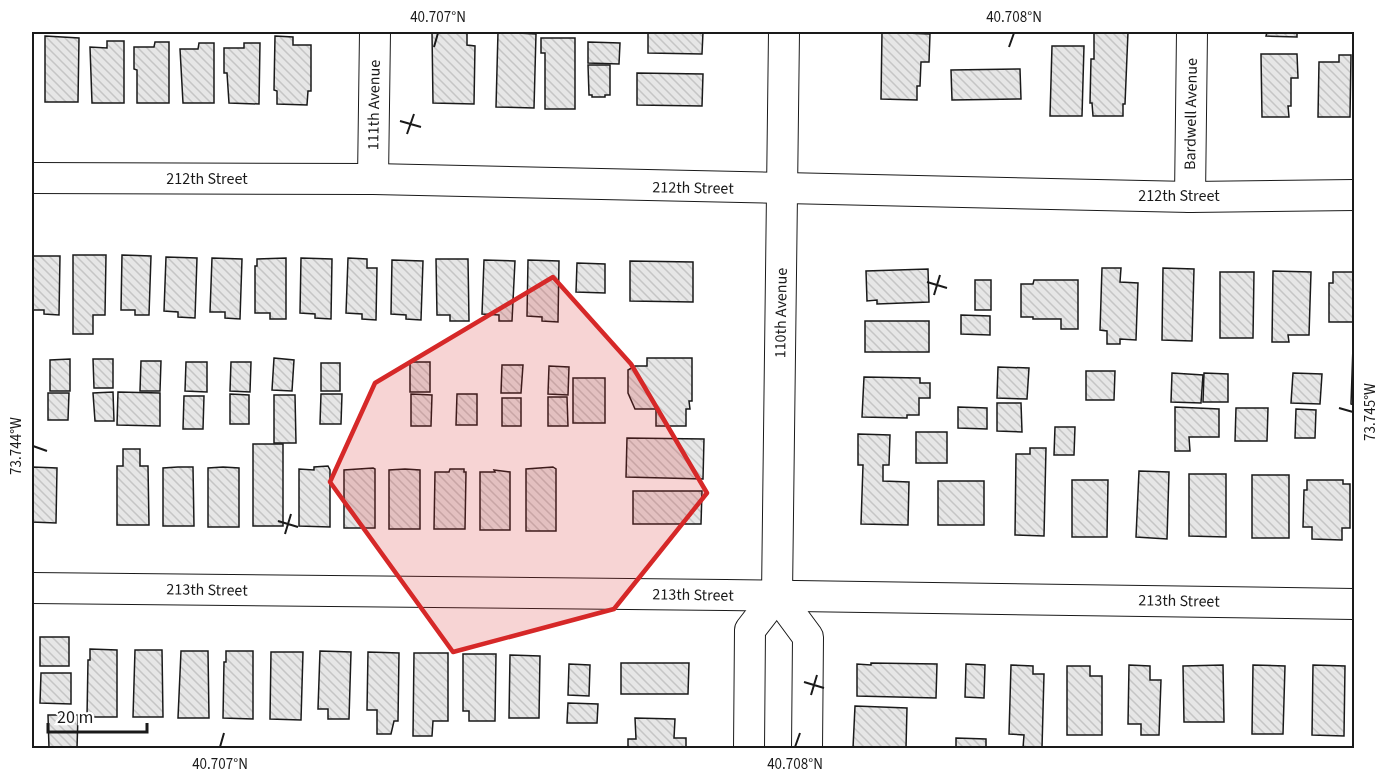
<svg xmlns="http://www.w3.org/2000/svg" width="1386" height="780" viewBox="0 0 1386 780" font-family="'Source Sans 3',sans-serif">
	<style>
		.building { fill: url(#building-back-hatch); stroke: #1a1a1a; stroke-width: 1.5 }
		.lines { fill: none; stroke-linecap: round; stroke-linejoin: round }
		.minor-casing { stroke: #1a1a1a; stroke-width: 32 }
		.minor { stroke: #fff; stroke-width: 30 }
		.marked { fill: #d62828; fill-opacity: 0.2; stroke: #d62828; stroke-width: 4.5; stroke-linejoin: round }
		.ticks { fill: none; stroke: #1a1a1a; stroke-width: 2 }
		.labels { text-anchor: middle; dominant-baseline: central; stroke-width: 4.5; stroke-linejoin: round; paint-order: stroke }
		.street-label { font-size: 16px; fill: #1a1a1a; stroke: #fff }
		.neatline { fill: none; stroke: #1a1a1a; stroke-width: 2 }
		.ticks-label { font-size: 15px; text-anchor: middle; fill: #1a1a1a }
	</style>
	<defs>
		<pattern id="building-back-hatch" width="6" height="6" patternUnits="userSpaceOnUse" patternTransform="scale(1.5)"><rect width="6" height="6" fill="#e6e6e6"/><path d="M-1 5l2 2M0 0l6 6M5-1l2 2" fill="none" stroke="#c5c5c5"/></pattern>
	</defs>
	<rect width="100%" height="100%" fill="#fff"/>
	<g class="building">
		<path d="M432 32H467V45L475 46 474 104 433 103Z"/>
		<path d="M498 32 536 34 534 108 496 107Z"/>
		<path d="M648 32H703L702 54 648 53Z"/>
		<path d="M882 32 930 34 929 62H921L920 86H917V100L881 99Z"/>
		<path d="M1094 32H1128L1125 104H1123V116H1093L1092 103H1090L1091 59H1094Z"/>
		<path d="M1267 32H1297V37L1266 36Z"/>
		<path d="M45 36 79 38 78 102H45Z"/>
		<path d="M275 36 293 37V45H311V91H308L307 105 277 104V91L274 90Z"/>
		<path d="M541 38H575V109H545V53H541Z"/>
		<path d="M107 41H124V103H92L90 47 107 48Z"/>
		<path d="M155 42H169V103H137V70L134 69V47H154Z"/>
		<path d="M588 42 620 43 619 64 588 63Z"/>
		<path d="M199 43H214V103H183L180 49H198Z"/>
		<path d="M244 43H260L259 104 229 103 227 73H224V48H244Z"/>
		<path d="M1052 46H1084L1082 116H1050Z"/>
		<path d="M1261 54H1297L1298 78H1291V106H1288L1289 117H1262Z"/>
		<path d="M1339 55H1351L1350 117H1318L1319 62H1339Z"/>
		<path d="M588 65H610V95H605V97H592V95H589Z"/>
		<path d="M1020 69 1021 99 952 100 951 70Z"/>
		<path d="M637 73 703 74 702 106 637 105Z"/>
		<path d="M73 255H106L105 315H93V334H73Z"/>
		<path d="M122 255 151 256 149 315H135V310H121Z"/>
		<path d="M32 256H60L59 315 44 314V310H32Z"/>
		<path d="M166 257 197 258 195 318 178 317V312L164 311Z"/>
		<path d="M212 258 242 259 240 319 225 318V312H210Z"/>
		<path d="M286 258V319H270V313H255V266H257V259Z"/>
		<path d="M301 258 332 259 331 319 315 318V314L300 313Z"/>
		<path d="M348 258 367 259V268H377L376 320 362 319V314L346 313Z"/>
		<path d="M436 259H468L469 321H450V315H437Z"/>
		<path d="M392 260 423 261 421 320 406 319V315L391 314Z"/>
		<path d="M484 260 515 261 512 321H499V315L482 314Z"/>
		<path d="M528 260 559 261 558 322 542 321V317L527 316Z"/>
		<path d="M630 261 693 262V302L630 301Z"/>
		<path d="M577 263 605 264V293L576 292Z"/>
		<path d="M1102 268H1121L1120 282 1138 283 1136 340 1120 339V344H1107V331L1100 330Z"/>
		<path d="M1163 268 1194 269 1192 341 1162 340Z"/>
		<path d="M928 269 929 302 877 304V300L867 301 866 271Z"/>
		<path d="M1273 271 1311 272 1309 335H1288L1289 342H1272Z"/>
		<path d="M1220 272H1254L1253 338H1220Z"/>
		<path d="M1333 272H1354V322H1329V283H1333Z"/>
		<rect x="975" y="280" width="16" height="30"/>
		<path d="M1034 280H1078V329H1061V319H1033V317H1021V284H1033Z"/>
		<path d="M961 315 990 316V335L961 334Z"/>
		<rect x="865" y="321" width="64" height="31"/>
		<path d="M1353 346H1354V405L1351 404Z"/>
		<path d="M274 358 294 360 292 391 272 390Z"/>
		<path d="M647 358H692V401H689L690 409H686V426H656V409H635L628 393V370L635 366H647Z"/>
		<path d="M70 359V391H50V360Z"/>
		<path d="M93 359H113V388H94Z"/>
		<path d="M141 361H161L160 391H140Z"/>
		<path d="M186 362H207V392L185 391Z"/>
		<path d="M231 362H251L250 392 230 391Z"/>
		<rect x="410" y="362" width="20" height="30"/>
		<rect x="321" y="363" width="19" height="28"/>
		<path d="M502 365H523L521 393H501Z"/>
		<path d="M549 366 569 367 568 395 548 394Z"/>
		<path d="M998 367 1029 368 1027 399 997 398Z"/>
		<path d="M1086 371H1115L1114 400H1086Z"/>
		<path d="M1172 373 1203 375 1201 403 1171 402Z"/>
		<path d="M1204 373 1228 374V402H1203Z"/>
		<path d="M1293 373 1322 374 1320 404 1291 403Z"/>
		<path d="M864 377 920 378V383H930V398H919V415H907V418L862 417Z"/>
		<rect x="573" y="378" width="32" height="45"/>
		<path d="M113 392 114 421H95L93 393Z"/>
		<path d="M118 392 160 393V426L117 425Z"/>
		<path d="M48 393H69L68 420H48Z"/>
		<path d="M230 394 249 395V424H230Z"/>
		<path d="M321 394H342L341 424H320Z"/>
		<path d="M411 394 432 395 431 426H411Z"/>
		<path d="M457 394H477V425H456Z"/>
		<path d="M274 395H295L296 443H274Z"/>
		<path d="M184 396H204L203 429H183Z"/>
		<path d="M548 397H567L568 426H548Z"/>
		<rect x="502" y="398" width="19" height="28"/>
		<path d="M997 403H1021L1022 432 997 431Z"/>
		<path d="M958 407 987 408V429L958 428Z"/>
		<path d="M1175 407 1219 409V437H1189L1190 451H1175Z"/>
		<path d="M1236 408H1268L1267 441H1235Z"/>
		<path d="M1296 409 1316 410 1315 438H1295Z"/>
		<path d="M1055 427H1075L1074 455H1054Z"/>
		<rect x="916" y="432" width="31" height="31"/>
		<path d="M858 434 890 435 889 465H883V481L909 482 908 525 861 524 863 465H858Z"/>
		<path d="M627 438 704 439 703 479 626 477Z"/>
		<rect x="253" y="444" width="30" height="82"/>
		<path d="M1030 448H1046L1044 536 1015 535 1016 454H1030Z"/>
		<path d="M123 449H140V466H148L149 525H117V466H123Z"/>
		<path d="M328 466 330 470V527L299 526V469L314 470V467Z"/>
		<path d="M32 467 57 468 56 523 32 522Z"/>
		<path d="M178 467H193L194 526H163V468Z"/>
		<path d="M223 467 239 468V527H208V468Z"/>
		<path d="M553 467 556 469V531H526V469Z"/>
		<path d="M373 468 375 469V528H344V470Z"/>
		<path d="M405 469 420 470V529H389V470Z"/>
		<path d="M450 469H464V472H466L465 529H434L435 472H449Z"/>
		<path d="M494 470 510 472V530H480V472H495Z"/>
		<path d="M1139 471 1169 472 1167 539 1136 537Z"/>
		<path d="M1189 474H1226V537L1189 536Z"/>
		<rect x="1252" y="475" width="37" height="63"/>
		<path d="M1072 480H1108L1107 537H1072Z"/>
		<path d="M1307 480H1343V484H1350V528H1342V540L1312 539V527H1303L1304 490H1307Z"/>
		<rect x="938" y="481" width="46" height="44"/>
		<path d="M633 491H702L701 524H633Z"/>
		<rect x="40" y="637" width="29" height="29"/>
		<path d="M90 649 117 650V717H87L88 660H90Z"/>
		<path d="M135 650H162L163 717H133Z"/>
		<path d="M181 651H208L209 718H178Z"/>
		<path d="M226 651H253V719L223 718 224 662H226Z"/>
		<path d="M320 651 351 652 349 719H328V709H318Z"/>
		<path d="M271 652H303L301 720 270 719Z"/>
		<path d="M368 652 399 653 398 721H394L391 734H377V710H367Z"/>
		<path d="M414 653H448V721H433L432 736H413Z"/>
		<path d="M463 654H496L495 721H469V711H463Z"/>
		<path d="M510 655 540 656 539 718H509Z"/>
		<path d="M621 663H689L688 694H621Z"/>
		<path d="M871 663 937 664 936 698 857 696V664L871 665Z"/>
		<path d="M569 664 590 665 589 696 568 695Z"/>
		<path d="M966 664 985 665 984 698 965 697Z"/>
		<path d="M1011 665 1033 666V674H1044L1042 748H1023L1024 735 1009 734Z"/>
		<path d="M1129 665 1150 666V680H1161L1159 735H1141V724H1128Z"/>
		<path d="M1223 665 1224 722H1184L1183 666Z"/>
		<path d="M1253 665 1285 666 1283 734H1252Z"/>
		<path d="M1313 665 1345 666 1344 736 1312 735Z"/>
		<path d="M1067 666H1090V676H1102V735H1067Z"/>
		<path d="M41 673H71V704L40 703Z"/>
		<path d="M568 703 598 704 597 723H567Z"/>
		<path d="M855 706 907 708 906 748H853Z"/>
		<path d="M48 715H78L77 748H49Z"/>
		<path d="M635 718 675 719 674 738H686V748H628V739H636Z"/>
		<path d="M956 738 986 739V748H956Z"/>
	</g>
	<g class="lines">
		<g class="minor-casing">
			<g id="minor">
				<path d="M32 178 373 179 1190 197 1354 195"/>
				<path d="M373 179 375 32"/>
				<path d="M1190 197 1192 32"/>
				<path d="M32 588 725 595 1354 604"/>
				<path d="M777 595 808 637 807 748"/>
				<path d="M749 748 750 630 777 595 784 32"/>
			</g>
		</g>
		<use href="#minor" class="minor"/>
	</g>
	<path class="marked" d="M553 277 631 364 707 493 614 609 453 652 330 482 375 383Z"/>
	<path class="ticks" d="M434 47 438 33M1009 47 1014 33M400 121 421 127M407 134 414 114M927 282 947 288M934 295 940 275M1339 408 1353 412M33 446 47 451M278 521 298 527M285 534 291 514M804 682 824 688M811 695 817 675M220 747 224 733M795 747 800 733"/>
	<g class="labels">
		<g class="street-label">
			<text transform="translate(374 105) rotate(-89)">111th Avenue</text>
			<text transform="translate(1191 114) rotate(-89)">Bardwell Avenue</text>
			<text x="207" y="179">212th Street</text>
			<text transform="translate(693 188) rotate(1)">212th Street</text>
			<text x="1179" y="196">212th Street</text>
			<text transform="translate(781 313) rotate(-89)">110th Avenue</text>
			<text transform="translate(207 590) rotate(1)">213th Street</text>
			<text transform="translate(693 595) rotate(1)">213th Street</text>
			<text transform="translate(1179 601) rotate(1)">213th Street</text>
		</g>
	</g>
	<rect width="1386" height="780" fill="none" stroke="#ffffff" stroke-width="66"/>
	<path d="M48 723v9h99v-9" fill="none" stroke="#1a1a1a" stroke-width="3"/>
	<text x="57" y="723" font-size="18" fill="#1a1a1a" stroke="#ffffff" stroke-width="4.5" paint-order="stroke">20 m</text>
	<rect x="33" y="33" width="1320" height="714" class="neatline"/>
	<g class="ticks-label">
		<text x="438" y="22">40.707°N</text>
		<text x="1014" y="22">40.708°N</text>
		<text transform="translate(1370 412) rotate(-90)" y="5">73.745°W</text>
		<text transform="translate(16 446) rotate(-90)" y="5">73.744°W</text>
		<text x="220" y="769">40.707°N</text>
		<text x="795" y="769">40.708°N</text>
	</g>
</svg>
